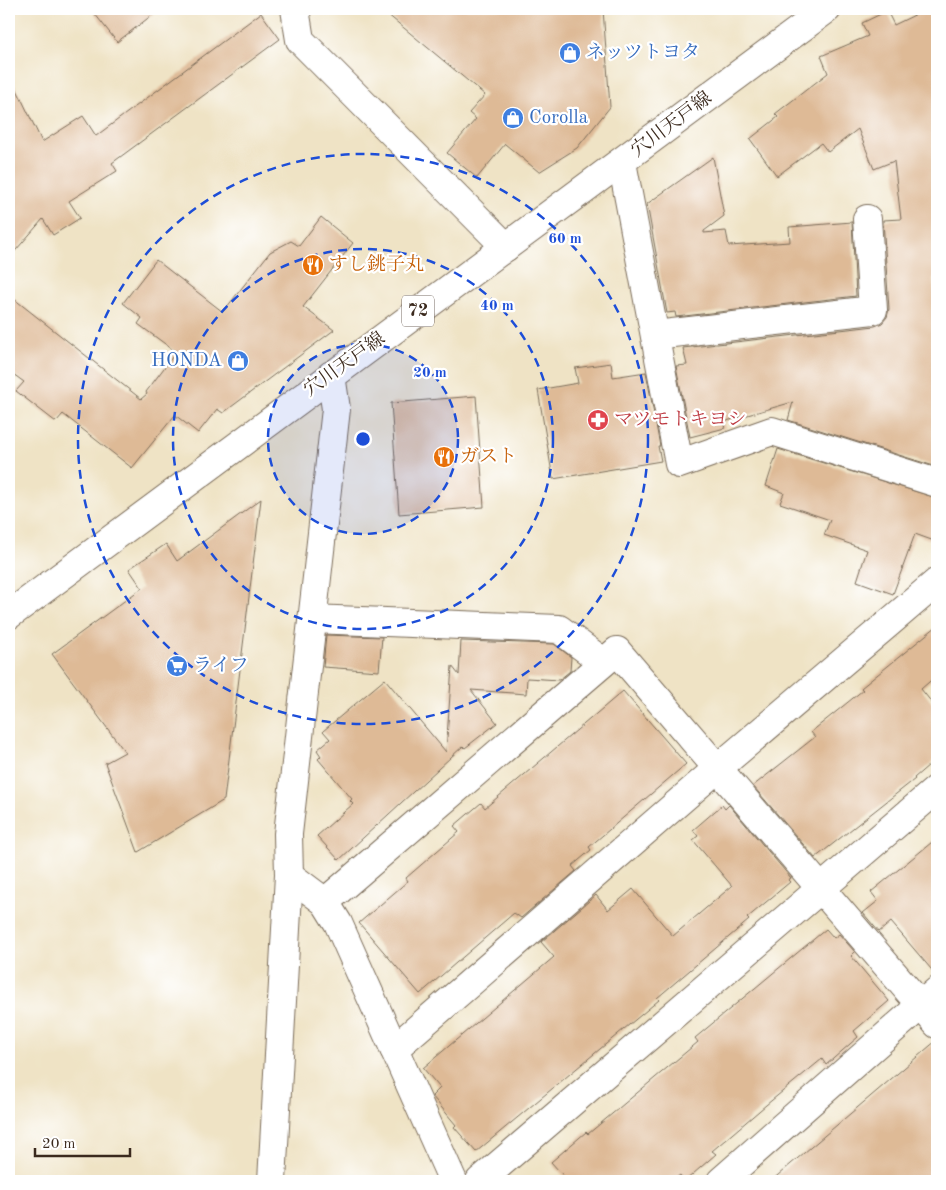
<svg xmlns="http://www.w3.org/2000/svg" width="946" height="1190" viewBox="0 0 946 1190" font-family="'Old Standard TT','Noto Serif JP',serif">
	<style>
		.building { fill: #deba96 }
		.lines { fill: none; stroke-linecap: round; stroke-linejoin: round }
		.minor-casing { stroke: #7a6b58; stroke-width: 30 }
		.major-casing { stroke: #7a6b58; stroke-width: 30 }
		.minor { stroke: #fff; stroke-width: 28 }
		.major { stroke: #fff; stroke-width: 28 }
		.ring { fill: none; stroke: #1d4ed8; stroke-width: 2.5; stroke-dasharray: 9 6 }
		.labels { text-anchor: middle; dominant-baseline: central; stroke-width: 4.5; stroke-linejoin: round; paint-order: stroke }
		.shield { fill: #fff; stroke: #766a62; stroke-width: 1 }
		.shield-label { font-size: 18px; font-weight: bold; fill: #3b2a1e }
		.shop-label { font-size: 19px; fill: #366cbe; stroke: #fff; text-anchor: start }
		.street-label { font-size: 19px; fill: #3b2a1e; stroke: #fff }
		.food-label { font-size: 19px; fill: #c56008; stroke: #fff; text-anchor: start }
		.health-label { font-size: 19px; fill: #be3a42; stroke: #fff; text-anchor: start }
		.centre { fill: #1d4ed8; stroke: #fff; stroke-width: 2.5 }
		.ring-label { font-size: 15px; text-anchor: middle; font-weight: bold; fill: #1d4ed8; stroke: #fff; stroke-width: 4.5; stroke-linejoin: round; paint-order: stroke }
	</style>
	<rect width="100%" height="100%" fill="#fff"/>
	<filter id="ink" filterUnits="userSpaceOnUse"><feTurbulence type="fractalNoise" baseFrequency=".02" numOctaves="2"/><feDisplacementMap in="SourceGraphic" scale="10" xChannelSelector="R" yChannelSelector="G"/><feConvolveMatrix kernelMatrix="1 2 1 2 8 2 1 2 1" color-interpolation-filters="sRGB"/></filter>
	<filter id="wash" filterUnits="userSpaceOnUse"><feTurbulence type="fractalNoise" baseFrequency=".0096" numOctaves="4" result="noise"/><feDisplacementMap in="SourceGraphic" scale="20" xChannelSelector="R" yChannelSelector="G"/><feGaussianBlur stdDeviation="1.12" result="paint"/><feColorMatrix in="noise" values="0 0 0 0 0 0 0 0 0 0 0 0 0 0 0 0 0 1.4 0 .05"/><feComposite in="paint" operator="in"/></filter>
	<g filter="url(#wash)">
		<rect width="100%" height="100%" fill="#efe3c5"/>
		<g id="blocks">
			<g class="building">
				<path d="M91 9H160L117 42Z"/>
				<path d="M381 9H603L610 107 577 148 539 172 505 144 477 178 447 153 476 119 469 113 485 95Z"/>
				<path d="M927 9H937V279H933L937 314V467L788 420 793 402 723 422 725 428 690 437 676 366 687 365 683 348 875 326 882 323 887 317 889 309 883 220 901 219 894 161 874 169 858 129 828 152 821 143 777 176 750 139 778 117 775 114 828 73 821 56 868 36 862 23 887 11 894 25Z"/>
				<path d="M261 13 280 39 112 163 117 171 69 201 80 218 53 235 43 219 9 258V73L42 142 83 116 96 136Z"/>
				<path d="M713 157 724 216 704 231V233L726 231 729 246 790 242 789 227 852 222 856 296 676 317 675 312 667 313 647 204Z"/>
				<path d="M321 217 353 243 303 307 334 330 223 413 217 409 198 433 175 415 132 468 63 414 56 422 16 391 24 382 9 371V295L141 399 147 394 146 392 176 352 138 324 142 318 123 303 156 260 223 312 270 252 291 241 299 246Z"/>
				<path d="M611 363 613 377 646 372 660 446H658L661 461 553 479 538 390 578 383 575 368Z"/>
				<path d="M476 396 484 507 399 514 391 403Z"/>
				<path d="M778 449 937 498V542L915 534 893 594 857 581 867 550 824 535 830 520 780 503 784 493 766 486Z"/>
				<path d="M261 499 224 800 138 852 105 763 125 752 52 654 142 588 129 569 166 544 177 561Z"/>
				<path d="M937 626V675L921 689 937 709V758L914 778 915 779 815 858 753 786 815 737 811 732 863 690 861 688Z"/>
				<path d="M326 635 382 637 379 671 323 667Z"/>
				<path d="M461 641 554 644 571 657 570 671 559 680 527 678 526 694 471 690 497 723 465 748 463 746 339 860 317 836 353 804 350 801 352 799 318 759 321 756 317 750 330 739 323 731 385 679 446 752 452 666 459 675Z"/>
				<path d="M623 691 686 764 589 847 591 850 572 866 576 871 521 918 514 913 420 994 359 923 408 881 406 878 459 832 454 826 481 803 485 808Z"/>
				<path d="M722 805 725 809 729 805 791 878 788 880 790 882 747 918 749 920 657 998 659 1000 476 1152 454 1127 456 1125 432 1096 440 1088 423 1068 554 957 541 942 596 895 608 910 633 889 673 936 732 886 693 840 698 836 693 830Z"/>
				<path d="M937 838V976L891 922 879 932 863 913 878 901 871 892Z"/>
				<path d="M826 929 834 938 839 934 855 952 851 956 889 1001 854 1031 858 1037 826 1065 822 1059 766 1105 712 1151 716 1154 685 1181 680 1175 672 1181H568L551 1162 586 1132 588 1134 698 1042 695 1038Z"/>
				<path d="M937 1040V1175L929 1181H771Z"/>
			</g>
		</g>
	</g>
	<g filter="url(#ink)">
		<use href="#blocks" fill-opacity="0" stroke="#7a6b58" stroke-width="1"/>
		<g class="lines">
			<g class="minor-casing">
				<g id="minor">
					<path d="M295 9 300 40 506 247"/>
					<path d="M622 162 679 464 772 431 937 483"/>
					<path d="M655 335 873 310 867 219"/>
					<path d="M312 619 559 629 603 662"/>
					<path d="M289 875 325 902 338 923 453 1181"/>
					<path d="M325 902 617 651 937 1024"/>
					<path d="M394 1049 718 768 937 582"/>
					<path d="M272 1181 289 875 288 834 336 409 331 375"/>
					<path d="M480 1181 937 789"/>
					<path d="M721 1181 937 991"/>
				</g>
			</g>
			<g class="major-casing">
				<path id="major" d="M9 615 827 9"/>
			</g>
			<use href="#minor" class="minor"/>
			<use href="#major" class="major"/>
		</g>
	</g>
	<circle cx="363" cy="439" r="95" fill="#1d4ed8" fill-opacity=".12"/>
	<g class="ring">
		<circle cx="363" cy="439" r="95"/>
		<circle cx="363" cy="439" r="190"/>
		<circle cx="363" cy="439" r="285"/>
	</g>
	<defs>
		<g id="shop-disc" transform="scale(1.125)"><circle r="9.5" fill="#3f7fe0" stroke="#fff"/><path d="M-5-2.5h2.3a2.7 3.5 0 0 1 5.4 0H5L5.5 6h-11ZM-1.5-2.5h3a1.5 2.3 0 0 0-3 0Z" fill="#fff"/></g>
		<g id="restaurant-disc" transform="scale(1.125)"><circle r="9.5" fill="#e8710a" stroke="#fff"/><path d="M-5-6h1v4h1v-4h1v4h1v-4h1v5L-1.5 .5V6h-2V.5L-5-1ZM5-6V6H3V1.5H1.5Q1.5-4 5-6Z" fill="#fff"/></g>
		<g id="pharmacy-disc" transform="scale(1.125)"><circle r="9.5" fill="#e0444e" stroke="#fff"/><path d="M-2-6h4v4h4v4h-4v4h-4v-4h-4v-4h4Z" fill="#fff"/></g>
		<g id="supermarket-disc" transform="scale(1.125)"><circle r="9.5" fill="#3f7fe0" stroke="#fff"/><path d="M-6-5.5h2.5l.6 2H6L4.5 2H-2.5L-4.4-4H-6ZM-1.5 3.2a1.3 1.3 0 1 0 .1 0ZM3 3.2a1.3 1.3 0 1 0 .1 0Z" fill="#fff"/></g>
	</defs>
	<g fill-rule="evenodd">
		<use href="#shop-disc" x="570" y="53"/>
		<use href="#shop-disc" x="513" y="118"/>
		<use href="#restaurant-disc" x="313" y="265"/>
		<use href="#shop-disc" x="238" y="361"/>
		<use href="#pharmacy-disc" x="598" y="420"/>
		<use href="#restaurant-disc" x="444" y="457"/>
		<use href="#supermarket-disc" x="177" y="666"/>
	</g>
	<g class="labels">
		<rect class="shield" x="402" y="295.5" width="32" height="31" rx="4"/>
		<g class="shield-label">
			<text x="418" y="311">72</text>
		</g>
		<g class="shop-label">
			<text x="586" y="53">ネッツトヨタ</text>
			<text x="529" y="118">Corolla</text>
			<text x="222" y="361" text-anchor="end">HONDA</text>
			<text x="193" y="666">ライフ</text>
		</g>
		<g class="street-label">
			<text transform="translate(672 125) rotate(-37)">穴川天戸線</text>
			<text transform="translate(345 365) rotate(-36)">穴川天戸線</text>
		</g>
		<g class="food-label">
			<text x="329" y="265">すし銚子丸</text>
			<text x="460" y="457">ガスト</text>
		</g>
		<g class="health-label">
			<text x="614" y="420">マツモトキヨシ</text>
		</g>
	</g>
	<circle cx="363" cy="439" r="8" class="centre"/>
	<g class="ring-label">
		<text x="565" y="243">60 m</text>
		<text x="497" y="310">40 m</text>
		<text x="430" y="377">20 m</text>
	</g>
	<rect width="946" height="1190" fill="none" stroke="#fff" stroke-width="30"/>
	<path d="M35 1148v8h95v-8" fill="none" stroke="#3b2a1e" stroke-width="2.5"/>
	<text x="42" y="1148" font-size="15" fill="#3b2a1e" stroke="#ffffff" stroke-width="4" paint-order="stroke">20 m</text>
</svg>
